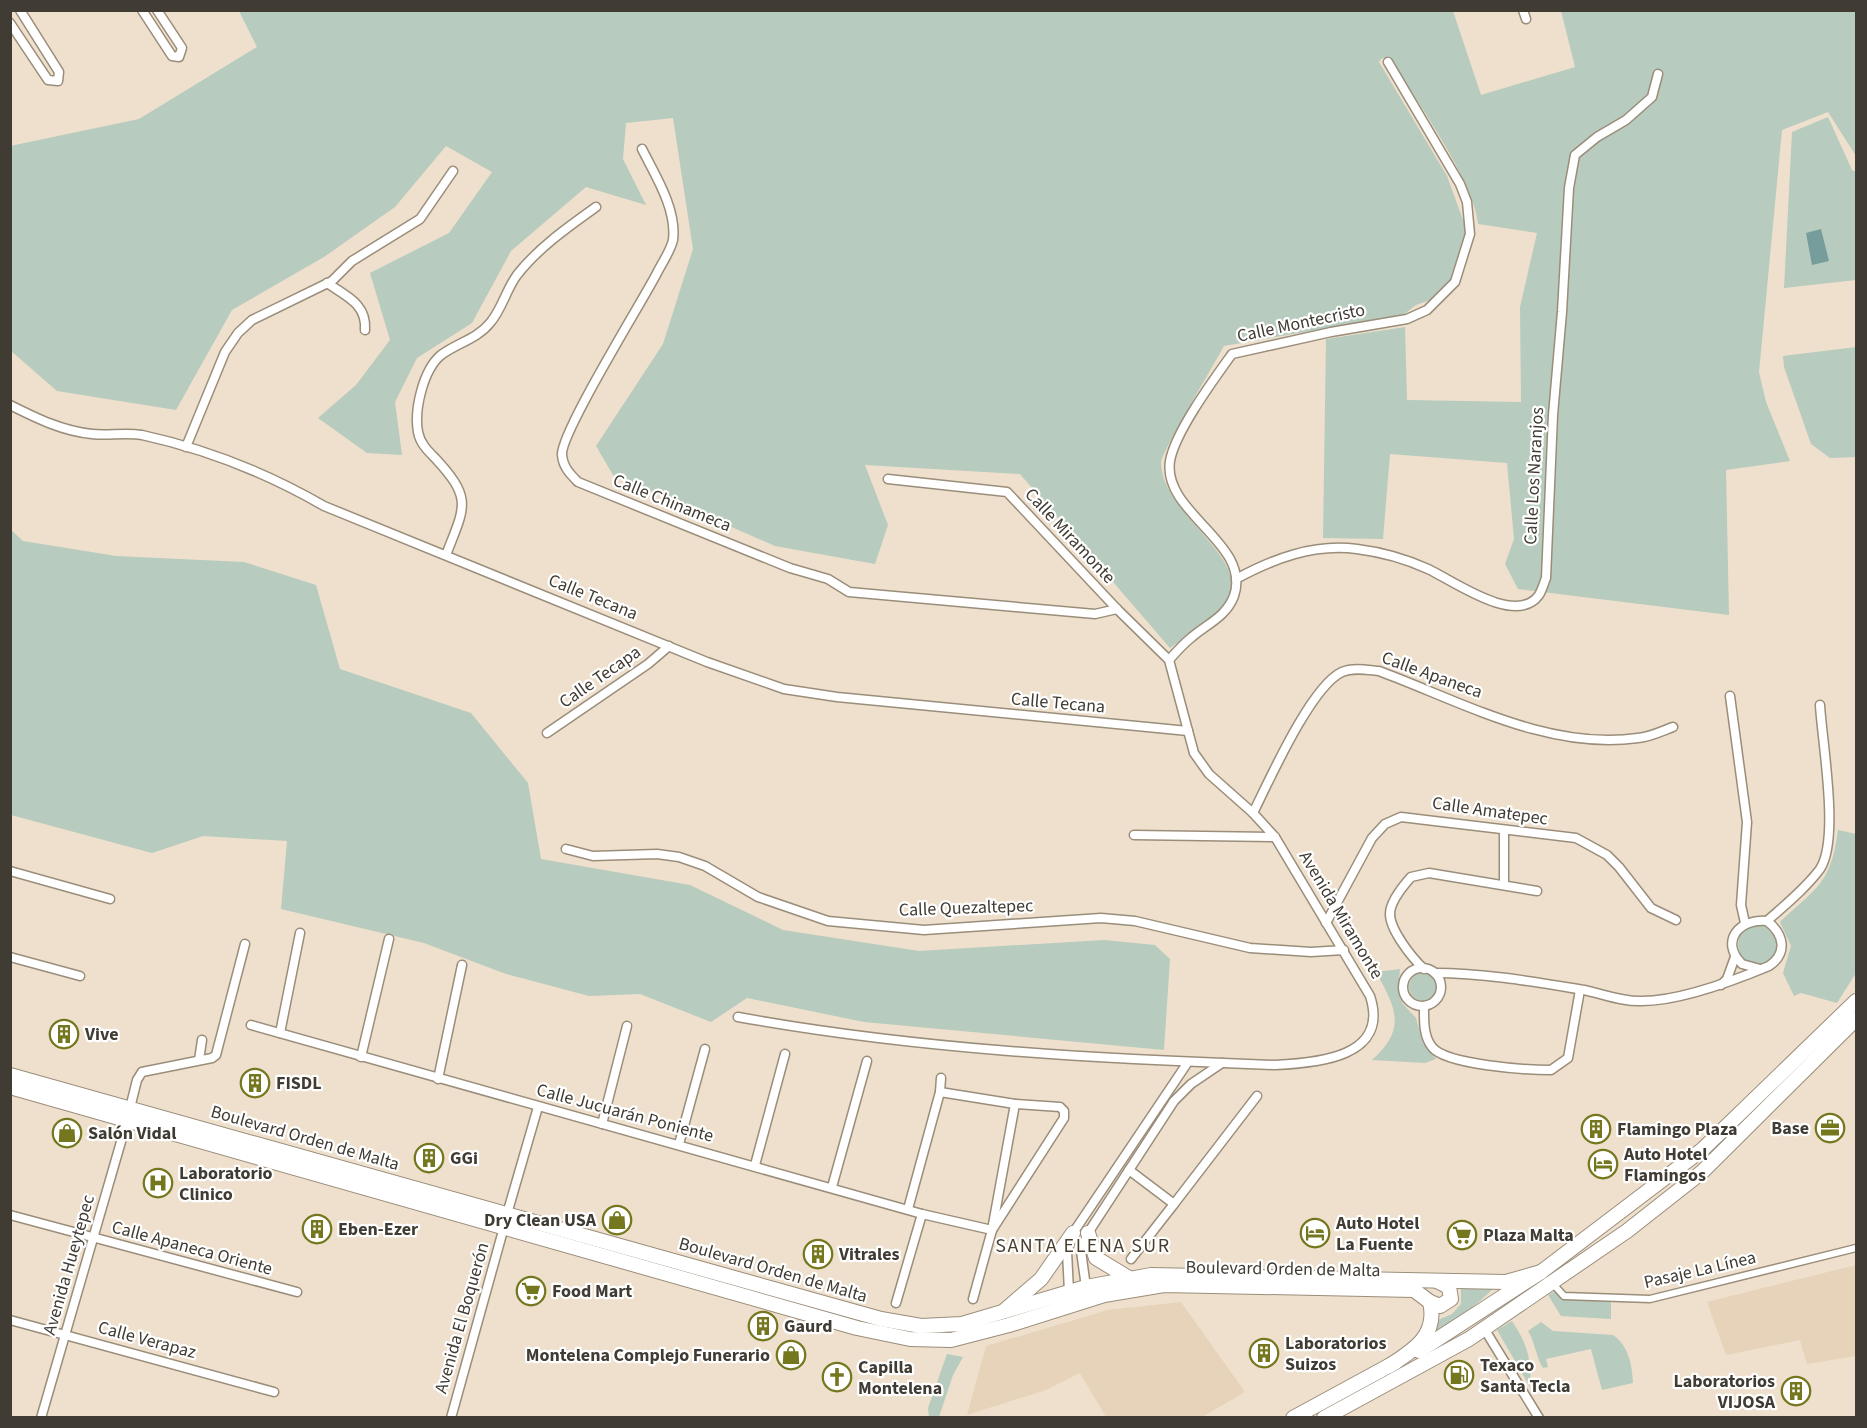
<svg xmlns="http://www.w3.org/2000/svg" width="1867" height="1428" viewBox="0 0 1867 1428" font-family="'Source Sans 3',sans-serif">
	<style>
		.built { fill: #e6d3b9 }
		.green { fill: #b7cbbe }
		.water { fill: #769c9c }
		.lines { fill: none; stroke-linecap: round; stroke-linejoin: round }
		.pedestrian-casing { stroke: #9a8d7a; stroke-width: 9 }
		.minor-casing { stroke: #9a8d7a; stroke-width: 11 }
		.trunk-casing { stroke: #9a8d7a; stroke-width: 16 }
		.pedestrian { stroke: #fff; stroke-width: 6 }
		.minor { stroke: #fff; stroke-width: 8 }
		.trunk { stroke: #fff; stroke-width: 14 }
		.labels { text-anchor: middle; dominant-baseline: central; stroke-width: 4.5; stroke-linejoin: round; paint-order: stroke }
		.street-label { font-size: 18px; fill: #403b33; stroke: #fff }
		.poi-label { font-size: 18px; font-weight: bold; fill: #403b33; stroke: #fff; text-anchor: start }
		.neighbourhood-label { font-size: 20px; letter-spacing: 1.5px; fill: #4a3e2e; stroke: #fff }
	</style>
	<rect width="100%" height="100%" fill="#eee0cc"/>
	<g class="built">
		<path d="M1856 1265V1356L1807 1364 1800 1340 1726 1355 1707 1302Z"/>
		<path d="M1181 1302 1245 1392 1202 1417H1106L1080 1373 1046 1390 967 1415 986 1346 1108 1310Z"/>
	</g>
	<g class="green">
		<path d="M239 11H1453L1481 95 1575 67 1561 11H1856V156L1828 112 1782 130 1759 372 1766 402 1790 461 1726 470 1729 615 1518 589 1505 564 1514 539 1507 463 1390 454 1383 539 1323 538 1326 339 1405 327 1407 400 1521 402 1520 307 1537 233 1478 224C1476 184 1412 94 1389 56L1381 59 1379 62 1447 176 1466 228 1460 257 1451 280 1433 299 1416 305 1403 315 1224 346C1215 363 1161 453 1161 463 1162 513 1248 557 1229 596 1218 618 1189 634 1170 648L1020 474 865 465 888 525 875 564 775 546 613 475 596 446 663 344 693 249 673 118 626 123 623 159 646 205 586 187 511 251 472 323 417 358 395 402 402 455 367 453 318 418 356 385 390 340 370 273 449 233 492 172 446 146 395 207 324 257 232 310 176 410 57 391 11 351 10 146 139 119 257 47Z"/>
		<path d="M1828 117 1852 170 1856 172V284V280L1784 288 1792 132Z"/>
		<path d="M1856 347V457L1830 458 1811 444 1784 367 1783 356Z"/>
		<path d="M10 529 23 541 116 556 244 562 316 585 340 669 471 713 528 783 541 859 690 885 783 930 919 951 1104 940 1155 945 1170 959 1164 1050 864 1022 747 998 711 1022 640 994 589 996 506 974 424 943 281 909 287 841 203 836 152 853 11 815Z"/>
		<path d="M1838 830 1856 834V973L1837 1003 1801 993 1794 996 1783 973 1791 946 1780 922C1817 887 1831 884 1838 830Z"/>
		<circle cx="1758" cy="945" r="20"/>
		<path d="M1400 969 1398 991 1402 1003 1416 1018 1423 1043 1436 1059 1425 1063 1372 1060C1407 1029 1396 1008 1376 972Z"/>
		<circle cx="1423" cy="987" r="14"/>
		<path d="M1461 1285 1493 1289 1474 1306 1435 1333 1438 1320 1452 1314 1461 1304Z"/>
		<path d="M1557 1290 1564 1298 1611 1299V1319L1561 1316 1548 1295Z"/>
		<path d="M1512 1321C1527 1344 1532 1359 1530 1387L1497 1330Z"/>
		<path d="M1541 1322 1553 1331 1613 1335C1629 1346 1632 1365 1633 1383L1602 1390 1591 1349 1546 1359 1548 1367 1543 1368C1537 1360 1535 1342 1528 1331Z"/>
		<path d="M947 1354 963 1357 953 1375 939 1417H929L928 1408Z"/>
	</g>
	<path class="water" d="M1821 229 1829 261 1812 265 1806 233Z"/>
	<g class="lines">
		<g class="pedestrian-casing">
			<path id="pedestrian" d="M1553 1284 1564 1296 1650 1299 1856 1248"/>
		</g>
		<g class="minor-casing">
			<g id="minor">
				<path d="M142 10 172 56 179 57 182 48 157 10"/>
				<path d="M1523 10 1526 19"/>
				<path d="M10 23 48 80 58 81 59 72 20 10"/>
				<path d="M642 149C655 175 677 209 673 240 671 250 662 263 657 273 642 302 560 434 562 455 563 467 570 474 578 482L790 568 828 579 849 592 1095 614 1117 609"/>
				<path d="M327 283C346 296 367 304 365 330"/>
				<path d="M10 405C36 418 62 431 92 434 108 436 125 432 142 435 206 449 267 473 324 506L707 662 784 689 837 697 1188 731"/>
				<path d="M186 447 225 352 238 333 252 320 332 281 352 261 420 219 453 171"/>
				<path d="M446 555C465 506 473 499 435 458 427 450 420 443 418 432 414 410 423 370 441 355 457 343 477 339 490 323 502 309 506 290 517 275 538 248 568 227 596 207"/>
				<path d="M1236 579C1273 559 1314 543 1357 549 1381 552 1406 559 1428 569 1452 580 1516 627 1539 595 1542 590 1544 583 1546 578L1553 415 1562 312 1569 188 1575 155 1597 137 1626 120 1652 97 1658 74"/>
				<path d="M1169 660C1176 652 1183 644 1192 637 1207 624 1226 617 1234 596 1252 543 1162 513 1170 461 1175 432 1214 379 1232 354L1331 332 1407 319 1427 310 1455 282 1470 234 1467 202 1460 184 1388 62"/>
				<path d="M1730 696 1747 822 1741 905 1745 923"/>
				<path d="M547 733 648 664 669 646"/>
				<path d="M1253 813C1269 781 1311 686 1342 672 1353 667 1368 670 1379 671 1460 701 1549 751 1638 738 1650 737 1662 731 1673 727"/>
				<path d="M1134 835 1275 837"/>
				<path d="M566 849 593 856 657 854 679 857 705 866 758 897 828 921 924 930 1101 918 1135 921 1250 948 1311 952 1344 950"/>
				<path d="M10 871 110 899"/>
				<path d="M1504 885V830"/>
				<path d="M1767 921C1785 905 1806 888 1820 869 1840 839 1822 742 1820 705"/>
				<path d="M1326 923 1372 838 1385 824 1401 817 1576 838 1607 855 1619 867 1651 908 1676 920"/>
				<path d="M10 957 80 976"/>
				<circle cx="1422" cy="987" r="19"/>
				<path d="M1424 969C1412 958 1390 930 1390 914 1390 902 1403 886 1411 877L1429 873 1537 891"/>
				<path d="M1435 973C1484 973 1535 982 1584 990 1603 994 1623 1002 1642 1001 1681 1001 1733 981 1769 966 1788 953 1784 934 1767 921 1740 918 1719 941 1742 964L1760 969"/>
				<path d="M1721 985 1727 979 1735 957"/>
				<path d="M1424 1006C1424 1019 1423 1036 1432 1047 1446 1065 1527 1070 1551 1070L1568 1058 1580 990"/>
				<path d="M738 1017C915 1049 1096 1059 1275 1065 1318 1063 1390 1057 1370 996L1275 837 1253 813 1209 774 1194 753 1169 660 1117 609 1007 492 888 479"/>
				<path d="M251 1025 922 1214 992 1230"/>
				<path d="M280 1033 300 933"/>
				<path d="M361 1057 389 939"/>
				<path d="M199 1060 202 1040"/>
				<path d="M438 1079 462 965"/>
				<path d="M940 1092 1015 1104 1060 1107 1064 1111V1118L992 1230"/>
				<path d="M130 1108 137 1080 142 1072 212 1058 216 1055 245 944"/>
				<path d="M602 1124 627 1026"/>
				<path d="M679 1144 705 1049"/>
				<path d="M755 1165 785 1054"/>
				<path d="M1129 1170 1174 1204 1257 1096"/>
				<path d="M832 1187 867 1061"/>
				<path d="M908 1209 940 1092 941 1078"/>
				<path d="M507 1214 538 1107"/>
				<path d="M10 1215 297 1292"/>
				<path d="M1131 1259 1174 1204"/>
				<path d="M1086 1287 1081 1251 1088 1233 1174 1101 1191 1084 1222 1063"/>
				<path d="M1069 1291 1067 1252 1073 1233 1188 1062"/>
				<path d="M973 1299 992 1230 1015 1104"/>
				<path d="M896 1303 922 1214"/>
				<path d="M10 1320 274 1392"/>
				<path d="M1485 1330 1539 1418"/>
				<path d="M41 1418 127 1121"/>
				<path d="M451 1418 504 1227"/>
			</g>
		</g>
		<g class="trunk-casing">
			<g id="trunk">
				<path d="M10 1075 713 1272 881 1319 921 1326 962 1324 1086 1287 1151 1275 1506 1282 1541 1272"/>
				<path d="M10 1087 857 1328 910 1339 951 1340 1009 1325 1104 1295 1164 1285 1414 1290 1430 1302C1438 1335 1414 1350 1389 1366"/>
				<path d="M1088 1233 1096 1258 1129 1278"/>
				<path d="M1430 1302 1440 1306 1451 1299 1449 1287 1437 1281"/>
				<path d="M1005 1310 1041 1279 1073 1233"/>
				<path d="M1419 1351 1541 1272 1703 1149 1856 1001"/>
				<path d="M1293 1418 1396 1362"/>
				<path d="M1324 1418 1469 1339 1627 1231 1702 1172 1856 1019"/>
			</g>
		</g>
		<use href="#pedestrian" class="pedestrian"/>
		<use href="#minor" class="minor"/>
		<use href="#trunk" class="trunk"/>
	</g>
	<defs>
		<g id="building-ring" transform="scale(1.5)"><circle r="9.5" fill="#fff" stroke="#75771e" stroke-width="1.5"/><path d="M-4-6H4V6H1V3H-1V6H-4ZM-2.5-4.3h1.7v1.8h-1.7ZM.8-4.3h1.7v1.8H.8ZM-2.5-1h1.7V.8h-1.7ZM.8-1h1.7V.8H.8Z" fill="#75771e"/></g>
		<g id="office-ring" transform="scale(1.5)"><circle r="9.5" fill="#fff" stroke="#75771e" stroke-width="1.5"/><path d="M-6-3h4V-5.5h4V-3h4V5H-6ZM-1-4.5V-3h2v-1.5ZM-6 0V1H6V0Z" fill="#75771e"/></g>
		<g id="shop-ring" transform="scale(1.5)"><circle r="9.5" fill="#fff" stroke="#75771e" stroke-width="1.5"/><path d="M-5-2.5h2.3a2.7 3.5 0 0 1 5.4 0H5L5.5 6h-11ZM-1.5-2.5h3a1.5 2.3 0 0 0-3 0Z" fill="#75771e"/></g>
		<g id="hotel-ring" transform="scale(1.5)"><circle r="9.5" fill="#fff" stroke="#75771e" stroke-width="1.5"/><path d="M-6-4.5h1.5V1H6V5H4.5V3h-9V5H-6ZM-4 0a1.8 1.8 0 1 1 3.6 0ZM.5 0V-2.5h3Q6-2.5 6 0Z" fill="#75771e"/></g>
		<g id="hospital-ring" transform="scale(1.5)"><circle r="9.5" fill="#fff" stroke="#75771e" stroke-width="1.5"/><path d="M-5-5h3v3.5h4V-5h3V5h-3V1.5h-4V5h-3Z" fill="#75771e"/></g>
		<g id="supermarket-ring" transform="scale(1.5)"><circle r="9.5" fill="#fff" stroke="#75771e" stroke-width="1.5"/><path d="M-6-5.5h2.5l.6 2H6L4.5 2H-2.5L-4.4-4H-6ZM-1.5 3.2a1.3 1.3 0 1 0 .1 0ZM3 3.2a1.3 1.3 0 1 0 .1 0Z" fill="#75771e"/></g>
		<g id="fuel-ring" transform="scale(1.5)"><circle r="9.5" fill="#fff" stroke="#75771e" stroke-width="1.5"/><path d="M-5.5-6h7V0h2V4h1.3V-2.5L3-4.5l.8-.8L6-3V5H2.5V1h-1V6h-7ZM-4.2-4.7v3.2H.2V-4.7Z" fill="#75771e"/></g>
		<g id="church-ring" transform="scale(1.5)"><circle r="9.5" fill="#fff" stroke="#75771e" stroke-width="1.5"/><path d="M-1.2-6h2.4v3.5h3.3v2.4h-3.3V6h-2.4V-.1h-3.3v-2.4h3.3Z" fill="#75771e"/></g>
	</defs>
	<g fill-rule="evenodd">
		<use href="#building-ring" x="64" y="1034"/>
		<use href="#building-ring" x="255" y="1083"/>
		<use href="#office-ring" x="1830" y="1128"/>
		<use href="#building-ring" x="1596" y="1129"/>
		<use href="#shop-ring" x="67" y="1133"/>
		<use href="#building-ring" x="429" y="1158"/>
		<use href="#hotel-ring" x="1603" y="1164"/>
		<use href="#hospital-ring" x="158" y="1183"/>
		<use href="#shop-ring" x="617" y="1220"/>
		<use href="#building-ring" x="317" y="1229"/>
		<use href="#hotel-ring" x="1315" y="1233"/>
		<use href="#supermarket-ring" x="1462" y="1235"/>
		<use href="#building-ring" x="818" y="1254"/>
		<use href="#supermarket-ring" x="531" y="1291"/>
		<use href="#building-ring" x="763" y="1326"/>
		<use href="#building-ring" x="1264" y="1353"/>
		<use href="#shop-ring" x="791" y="1355"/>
		<use href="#fuel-ring" x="1459" y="1375"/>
		<use href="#church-ring" x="837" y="1377"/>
		<use href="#building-ring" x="1796" y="1391"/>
	</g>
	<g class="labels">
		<g class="street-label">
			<text transform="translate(1301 323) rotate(-12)">Calle Montecristo</text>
			<text transform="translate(1534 476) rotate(-87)">Calle Los Naranjos</text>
			<text transform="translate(672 503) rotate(22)">Calle Chinameca</text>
			<text transform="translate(1070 536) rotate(47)">Calle Miramonte</text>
			<text transform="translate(593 597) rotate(22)">Calle Tecana</text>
			<text transform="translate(1432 675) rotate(20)">Calle Apaneca</text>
			<text transform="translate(600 677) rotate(-35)">Calle Tecapa</text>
			<text transform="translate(1058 703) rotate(5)">Calle Tecana</text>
			<text transform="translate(1490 811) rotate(8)">Calle Amatepec</text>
			<text transform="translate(966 908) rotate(-2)">Calle Quezaltepec</text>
			<text transform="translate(1341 915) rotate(59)">Avenida Miramonte</text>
			<text transform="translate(625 1113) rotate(15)">Calle Jucuarán Poniente</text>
			<text transform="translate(305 1138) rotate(16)">Boulevard Orden de Malta</text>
			<text transform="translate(192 1248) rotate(15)">Calle Apaneca Oriente</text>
			<text transform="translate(69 1265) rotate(-74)">Avenida Hueytepec</text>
			<text transform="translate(1283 1269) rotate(1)">Boulevard Orden de Malta</text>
			<text transform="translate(773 1270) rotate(16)">Boulevard Orden de Malta</text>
			<text transform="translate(1700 1270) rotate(-13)">Pasaje La Línea</text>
			<text transform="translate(462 1318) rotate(-74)">Avenida El Boquerón</text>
			<text transform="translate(147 1340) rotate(15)">Calle Verapaz</text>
		</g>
		<g class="poi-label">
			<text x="85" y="1034">Vive</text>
			<text x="276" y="1083">FISDL</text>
			<text x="1809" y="1128" text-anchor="end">Base</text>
			<text x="1617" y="1129">Flamingo Plaza</text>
			<text x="88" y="1133">Salón Vidal</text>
			<text x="1624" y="1154">Auto Hotel<tspan x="1624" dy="21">Flamingos</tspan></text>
			<text x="450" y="1158">GGi</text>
			<text x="179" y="1173">Laboratorio<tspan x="179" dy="21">Clinico</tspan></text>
			<text x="596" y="1220" text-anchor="end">Dry Clean USA</text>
			<text x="1336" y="1223">Auto Hotel<tspan x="1336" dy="21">La Fuente</tspan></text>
			<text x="338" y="1229">Eben-Ezer</text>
			<text x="1483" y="1235">Plaza Malta</text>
			<text x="839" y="1254">Vitrales</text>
			<text x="552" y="1291">Food Mart</text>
			<text x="784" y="1326">Gaurd</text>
			<text x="1285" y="1343">Laboratorios<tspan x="1285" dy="21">Suizos</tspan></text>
			<text x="770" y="1355" text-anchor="end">Montelena Complejo Funerario</text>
			<text x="1480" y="1365">Texaco<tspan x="1480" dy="21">Santa Tecla</tspan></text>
			<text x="858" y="1367">Capilla<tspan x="858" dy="21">Montelena</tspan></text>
			<text x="1775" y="1381" text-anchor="end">Laboratorios<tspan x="1775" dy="21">VIJOSA</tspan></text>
		</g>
		<g class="neighbourhood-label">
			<text x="1083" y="1246">SANTA ELENA SUR</text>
		</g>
	</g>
	<rect width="1867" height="1428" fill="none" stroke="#403b33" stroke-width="24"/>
</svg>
